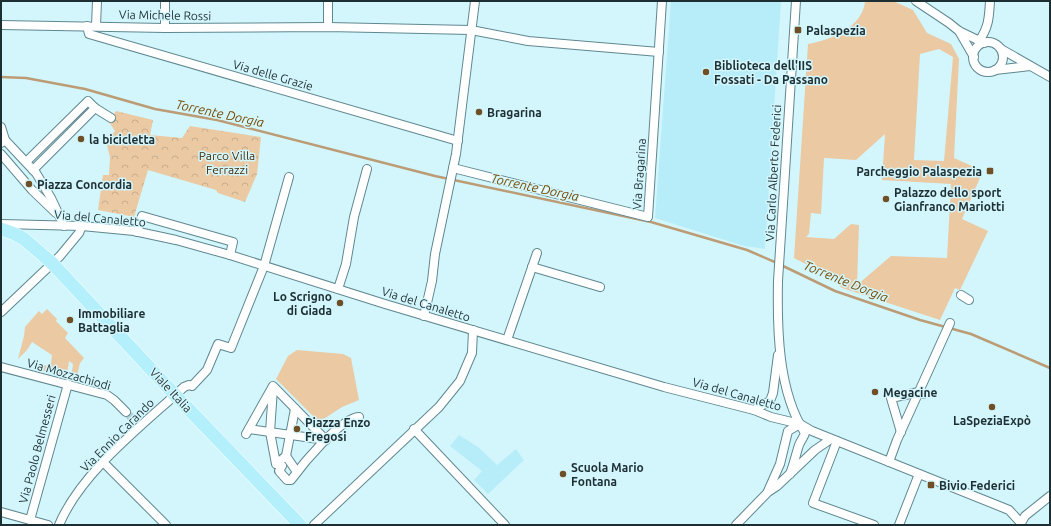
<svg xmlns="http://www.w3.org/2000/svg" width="1051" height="526" viewBox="0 0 1051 526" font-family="Ubuntu,sans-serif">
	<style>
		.built { fill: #b7edf8 }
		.grass { fill: #eac9a3; fill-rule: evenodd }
		.park { fill: url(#park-crowns) }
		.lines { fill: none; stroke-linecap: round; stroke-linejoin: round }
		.stream { stroke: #bc9c75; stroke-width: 2.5 }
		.street-tunnel { stroke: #afced5; stroke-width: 8; stroke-dasharray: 8 4; stroke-linecap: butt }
		.street-casing { stroke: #5f8790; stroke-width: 10 }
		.primary-casing { stroke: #fff; stroke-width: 14 }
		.street { stroke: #fff; stroke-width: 8 }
		.primary { stroke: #b3f0fc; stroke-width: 13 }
		.poi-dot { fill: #6f4f25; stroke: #d3f6fd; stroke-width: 1.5 }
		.labels { text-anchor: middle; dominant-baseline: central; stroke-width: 3; stroke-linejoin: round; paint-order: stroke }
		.street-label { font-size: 12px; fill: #1e2f33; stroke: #d3f6fd }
		.poi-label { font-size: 12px; font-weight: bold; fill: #1e2f33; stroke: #d3f6fd; text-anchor: start }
		.park-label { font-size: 12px; fill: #452d0d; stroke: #d3f6fd }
		.water-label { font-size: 13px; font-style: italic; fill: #784d06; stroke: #d3f6fd }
	</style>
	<defs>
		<pattern id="park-crowns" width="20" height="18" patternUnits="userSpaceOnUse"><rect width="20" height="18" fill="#eac9a3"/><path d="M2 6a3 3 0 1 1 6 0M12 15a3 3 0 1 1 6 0" fill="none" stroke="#c8ad8d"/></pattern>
	</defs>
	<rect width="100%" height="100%" fill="#d3f6fd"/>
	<g class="built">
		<path d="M671 1H781L765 249 744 246 655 218Z"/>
		<path d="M459 435 478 447 497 465 516 449 524 460 488 494 474 480 482 471 450 446Z"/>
	</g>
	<g class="grass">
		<path d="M865 1H893L913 10 927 33 951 44 959 59 954 158 983 171 962 219 988 231 960 290 955 288 940 320 842 288 829 276 794 258 808 44C831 40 863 27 865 1ZM939 49 953 57 944 161 914 160 920 54ZM885 134 882 180 951 184 947 258 891 256 857 285 859 225 851 224 834 239 806 237 809 234 811 213 821 214 824 158 856 160Z"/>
		<path d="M47 309 57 319 56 321 68 333 65 338 84 358 80 363 76 380 71 378 73 364 69 361C68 366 69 373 62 375L43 371V365L48 366 51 363 52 355 32 342 27 350 18 359 24 336 25 327 39 311 42 314Z"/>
		<path d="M297 350 343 354 351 358 359 400 342 407 319 422 276 379 288 356Z"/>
	</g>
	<path class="park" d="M116 111 153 120 150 135 182 138 190 126 261 137 257 174 245 202 218 193 216 190 148 170 134 217 98 210 103 175H109L110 157 106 141 115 131 109 122Z"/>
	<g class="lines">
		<g class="stream">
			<path d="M1 77 26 78 85 89 155 109 217 120 435 176 651 222 747 250 777 263"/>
			<path d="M781 265 835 291 920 320 971 334 1050 368"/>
		</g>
		<path class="street-tunnel" d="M126 412 140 427"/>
		<g class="street-casing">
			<g id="street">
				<path d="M165 1V28"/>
				<path d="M328 1V27"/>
				<path d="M916 1 949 23 959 31 984 43"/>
				<path d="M1 25 165 28 328 27 471 30 528 41 659 52"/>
				<path d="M87 26 89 34 458 141"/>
				<path d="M96 26 97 1"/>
				<path d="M959 31 974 57"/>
				<path d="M979 41C989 27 989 17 990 1"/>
				<circle cx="988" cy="57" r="15"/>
				<path d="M1001 49 1050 77"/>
				<path d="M995 70 1030 66"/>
				<path d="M95 108 111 118"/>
				<path d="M1 127 5 140"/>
				<path d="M1 143 5 140 36 173 51 198 64 226"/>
				<path d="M1 154 32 190 56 213"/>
				<path d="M26 162 88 101 95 108 33 170"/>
				<path d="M453 168 648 217 662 1"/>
				<path d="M1 224 82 226 134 231 176 240 230 255 385 304 664 387 754 410 771 417 800 424 812 431 1009 510 1021 523"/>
				<path d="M137 232 142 216 233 242 230 255"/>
				<path d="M532 267 600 287"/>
				<path d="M338 289 346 264 354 217 367 169"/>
				<path d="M961 295 969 300"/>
				<path d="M1 312 60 256 79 233 82 226"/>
				<path d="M424 316 432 281 435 254 456 154 475 1"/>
				<path d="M507 340 537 253"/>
				<path d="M1 367 107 395 114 400 126 412"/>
				<path d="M273 389 270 432 276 464 286 456 297 472"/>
				<path d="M754 410 770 401 773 393 778 355"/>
				<path d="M249 429 326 440"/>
				<path d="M414 429 505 525"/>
				<path d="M901 432 891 398 919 392 924 394"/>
				<path d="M246 434 273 386 326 440"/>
				<path d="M837 441 813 503 874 525"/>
				<path d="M286 456 295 409"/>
				<path d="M103 462 166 525"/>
				<path d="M889 462 897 440 950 323"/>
				<path d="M282 466 279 471 287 480H291C302 465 340 418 359 417"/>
				<path d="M790 474C794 464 796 454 799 445 801 440 804 437 805 433 778 392 777 329 778 281L796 1"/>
				<path d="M768 491 780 464 788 431 800 424"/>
				<path d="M1 512 48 525"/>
				<path d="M30 520 68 384"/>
				<path d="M1021 523 1025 516 1050 496"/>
				<path d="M59 525C81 472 142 426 184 387L189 385 192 386 207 370 218 344 231 348 264 266 289 177"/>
				<path d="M314 525 439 407 460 381 472 353 473 330"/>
				<path d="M736 525 768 492 777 486 815 450 831 439"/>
				<path d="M899 525 919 474"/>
			</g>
		</g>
		<g class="primary-casing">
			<path id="primary" d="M1 229 15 234 24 239 52 263 175 395 300 525"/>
		</g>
		<use href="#street" class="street"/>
		<use href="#primary" class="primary"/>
	</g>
	<g class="poi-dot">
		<rect x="794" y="26" width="8" height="8" rx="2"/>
		<circle cx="706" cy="72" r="4"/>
		<circle cx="479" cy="112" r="4"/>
		<circle cx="81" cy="139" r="4"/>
		<rect x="986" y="167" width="8" height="8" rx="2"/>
		<circle cx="29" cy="184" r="4"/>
		<circle cx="886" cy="199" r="4"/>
		<circle cx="340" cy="303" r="4"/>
		<circle cx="70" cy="320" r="4"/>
		<circle cx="875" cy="392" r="4"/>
		<circle cx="992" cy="407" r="4"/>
		<circle cx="297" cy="429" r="4"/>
		<circle cx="563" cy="474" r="4"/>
		<rect x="927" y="481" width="8" height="8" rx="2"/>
	</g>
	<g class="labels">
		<g class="street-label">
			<text transform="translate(165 15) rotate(1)">Via Michele Rossi</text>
			<text transform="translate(273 75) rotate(16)">Via delle Grazie</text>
			<text transform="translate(773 173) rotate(-87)">Via Carlo Alberto Federici</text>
			<text transform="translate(639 174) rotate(-86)">Via Bragarina</text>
			<text transform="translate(100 218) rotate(5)">Via del Canaletto</text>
			<text transform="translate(426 304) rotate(17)">Via del Canaletto</text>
			<text transform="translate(69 374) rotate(16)">Via Mozzachiodi</text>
			<text transform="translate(171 390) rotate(47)">Viale Italia</text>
			<text transform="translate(737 394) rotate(16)">Via del Canaletto</text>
			<text transform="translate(117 435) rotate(-45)">Via Ennio Carando</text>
			<text transform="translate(37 449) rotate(-75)">Via Paolo Belmesseri</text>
		</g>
		<g class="poi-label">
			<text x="806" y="30">Palaspezia</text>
			<text x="714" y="65">Biblioteca dell'IIS<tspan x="714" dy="14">Fossati - Da Passano</tspan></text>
			<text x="487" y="112">Bragarina</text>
			<text x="89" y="139">la bicicletta</text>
			<text x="982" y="171" text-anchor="end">Parcheggio Palaspezia</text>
			<text x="37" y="184">Piazza Concordia</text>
			<text x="894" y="192">Palazzo dello sport<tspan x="894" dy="14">Gianfranco Mariotti</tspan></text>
			<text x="332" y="296" text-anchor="end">Lo Scrigno<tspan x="332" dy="14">di Giada</tspan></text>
			<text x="78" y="313">Immobiliare<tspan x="78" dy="14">Battaglia</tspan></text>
			<text x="883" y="392">Megacine</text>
			<text x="992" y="420" text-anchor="middle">LaSpeziaExpò</text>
			<text x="305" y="422">Piazza Enzo<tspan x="305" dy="14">Fregosi</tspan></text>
			<text x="571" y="467">Scuola Mario<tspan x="571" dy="14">Fontana</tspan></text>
			<text x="939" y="485">Bivio Federici</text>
		</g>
		<g class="park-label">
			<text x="227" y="155">Parco Villa<tspan x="227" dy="14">Ferrazzi</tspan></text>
		</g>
		<g class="water-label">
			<text transform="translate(220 113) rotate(12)">Torrente Dorgia</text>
			<text transform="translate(535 187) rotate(12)">Torrente Dorgia</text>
			<text transform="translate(846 281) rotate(22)">Torrente Dorgia</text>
		</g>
	</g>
	<rect width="1051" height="526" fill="none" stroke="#1e2f33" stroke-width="4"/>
</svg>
